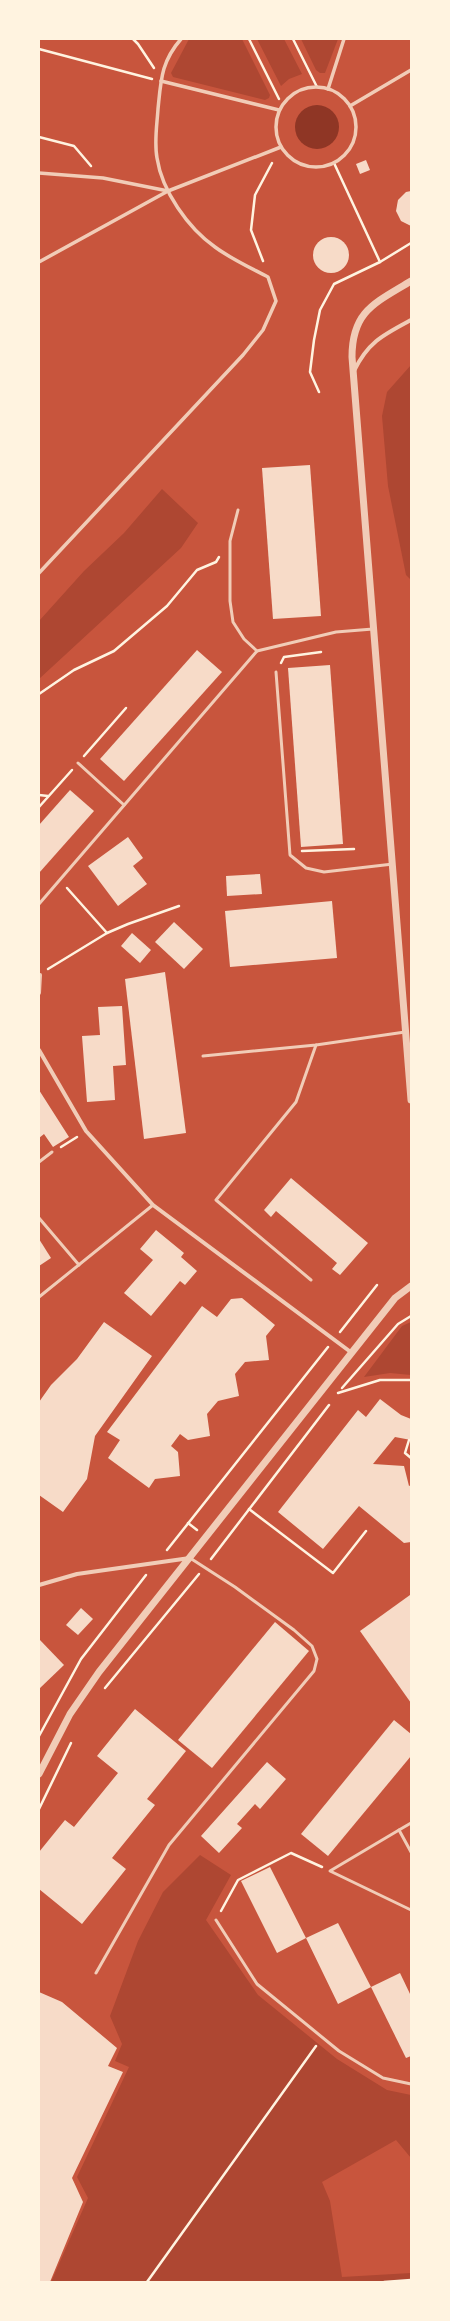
<svg xmlns="http://www.w3.org/2000/svg" width="450" height="2321" viewBox="0 0 450 2321" font-family="'Nunito Sans',sans-serif">
	<style>
		.green { fill: #ae4732 }
		.water { fill: #8f3625 }
		.building { fill: #f7dbc8 }
		.lines { fill: none; stroke-linecap: round; stroke-linejoin: round }
		.path { stroke: #fff3e0; stroke-width: 2.5 }
		.service { stroke: #f1ccb7; stroke-width: 3 }
		.pedestrian { stroke: #f1ccb7; stroke-width: 3.5 }
		.minor { stroke: #f1ccb7; stroke-width: 4 }
		.tertiary { stroke: #f1ccb7; stroke-width: 7 }
	</style>
	<rect width="100%" height="100%" fill="#c8553d"/>
	<g class="green">
		<path d="M189 39H242L270 95 269 98 265 100 173 77 171 73Z"/>
		<path d="M257 39H284L302 74 289 79 281 86Z"/>
		<path d="M301 39H338L325 73H320L316 70Z"/>
		<path d="M411 365V580L406 575 388 486 382 416 387 392Z"/>
		<path d="M162 489 198 523 181 548 39 679V621L84 571 124 533Z"/>
		<path d="M411 1322V1375L390 1373 364 1377 402 1326Z"/>
		<path d="M200 1855 231 1875 206 1920 258 1995 337 2059 387 2090 411 2095V2158L396 2140 322 2182 330 2201 342 2277 411 2273V2282H51L88 2198 77 2177 129 2067 115 2061 122 2044 110 2016 138 1941 163 1892Z"/>
	</g>
	<circle class="water" cx="317" cy="127" r="22"/>
	<g class="building">
		<path d="M366 160 370 170 360 174 356 164Z"/>
		<path d="M411 191V226L401 221 396 211 398 200 406 192Z"/>
		<circle cx="331" cy="255" r="18"/>
		<path d="M310 465 321 616 273 619 262 468Z"/>
		<path d="M197 650 222 672 124 781 100 759Z"/>
		<path d="M330 665 343 844 301 847 288 668Z"/>
		<path d="M70 790 94 811 39 873V825Z"/>
		<path d="M128 837 143 858 133 866 147 884 118 906 88 866Z"/>
		<path d="M260 874 262 894 227 896 226 876Z"/>
		<path d="M332 901 337 958 230 967 225 911Z"/>
		<path d="M174 922 203 949 184 969 155 942Z"/>
		<path d="M132 933 151 950 140 963 121 946Z"/>
		<path d="M165 972 186 1133 144 1139 125 979Z"/>
		<path d="M122 1006 126 1065 113 1066 115 1100 87 1102 82 1036 100 1035 98 1007Z"/>
		<path d="M39 1090 69 1137 53 1147 44 1134 39 1138Z"/>
		<path d="M291 1178 368 1243 340 1275 332 1269 337 1263 276 1211 271 1217 264 1210Z"/>
		<path d="M156 1230 184 1253 181 1257 197 1271 185 1285 180 1281 151 1316 124 1293 153 1260 140 1249Z"/>
		<path d="M39 1239 51 1258 39 1266Z"/>
		<path d="M242 1298 275 1325 266 1336 269 1360 245 1362 235 1374 239 1396 218 1401 207 1414 210 1436 188 1440 180 1434 171 1446 178 1452 180 1476 155 1479 149 1488 108 1458 120 1440 107 1432 202 1306 217 1317 231 1299Z"/>
		<path d="M104 1322 152 1356 95 1436 87 1479 63 1512 39 1495V1402L51 1385 77 1359Z"/>
		<path d="M380 1399 401 1415 411 1419V1440L395 1437 373 1464 404 1466 409 1486 411 1485V1542L404 1543 359 1506 323 1549 278 1512 358 1410 366 1417Z"/>
		<path d="M410 1595 411 1596V1703L360 1631Z"/>
		<path d="M81 1608 93 1619 78 1635 66 1625Z"/>
		<path d="M275 1622 309 1651 212 1768 178 1740Z"/>
		<path d="M39 1639 64 1665 39 1689Z"/>
		<path d="M135 1709 186 1751 147 1799 155 1805 112 1858 126 1869 82 1924 39 1889V1852L65 1820 74 1827 118 1773 97 1756Z"/>
		<path d="M394 1720 411 1734V1756L328 1856 301 1834Z"/>
		<path d="M267 1762 286 1779 260 1809 255 1804 237 1824 242 1828 219 1853 201 1836Z"/>
		<path d="M270 1867 306 1938 338 1923 371 1987 338 2004 306 1938 277 1953 241 1881Z"/>
		<path d="M400 1973 411 1996V2056L406 2058 371 1987Z"/>
		<path d="M39 1992 62 2002 117 2048 108 2066 123 2072 72 2178 83 2202 50 2282H39Z"/>
	</g>
	<g class="lines">
		<g class="path">
			<path d="M133 39 138 44 154 68"/>
			<path d="M249 39 279 99"/>
			<path d="M293 39 317 87"/>
			<path d="M39 49 152 79"/>
			<path d="M39 137 74 146 91 166"/>
			<path d="M263 261 251 230 255 195 272 163"/>
			<path d="M380 262 411 243"/>
			<path d="M319 392 310 372 314 340 320 310 334 284 380 262 334 163"/>
			<path d="M281 663 284 657 321 652"/>
			<path d="M39 694 74 670 114 651 167 606 197 570 216 562 219 557"/>
			<path d="M84 756 126 708"/>
			<path d="M39 795 48 796"/>
			<path d="M39 807 72 770"/>
			<path d="M302 851 354 849"/>
			<path d="M107 933 128 924 179 906"/>
			<path d="M48 969 107 933 67 888"/>
			<path d="M61 1147 77 1137"/>
			<path d="M340 1332 377 1285"/>
			<path d="M342 1388 398 1324 411 1316"/>
			<path d="M338 1393 380 1380H411"/>
			<path d="M409 1440 405 1453 411 1458"/>
			<path d="M249 1509 333 1573 366 1531"/>
			<path d="M188 1523 197 1530"/>
			<path d="M167 1550 328 1347"/>
			<path d="M211 1559 329 1405"/>
			<path d="M105 1688 199 1574"/>
			<path d="M39 1736 81 1659 146 1575"/>
			<path d="M39 1809 71 1743"/>
			<path d="M221 1911 238 1880 291 1853 322 1867"/>
			<path d="M147 2282 316 2046"/>
			<path d="M384 2282 411 2280"/>
		</g>
		<g class="service">
			<path d="M238 510 230 541V601L233 622 244 639 257 651"/>
			<path d="M276 672 290 855 306 868 324 872 393 864"/>
			<path d="M78 763 124 805"/>
			<path d="M39 904 257 651 336 632 373 629"/>
			<path d="M203 1056 316 1045 405 1032"/>
			<path d="M39 1162 52 1152"/>
			<path d="M39 1218 79 1265"/>
			<path d="M311 1280 216 1200 296 1102 316 1045"/>
			<path d="M39 1297 153 1205"/>
			<path d="M411 1823 399 1830 411 1852"/>
			<path d="M399 1830 330 1871 411 1910"/>
			<path d="M216 1920 257 1984 339 2051 383 2078 411 2084"/>
			<path d="M96 1973 169 1845 314 1671 317 1659 312 1646 294 1630 235 1587 190 1558"/>
		</g>
		<g class="pedestrian">
			<path d="M161 81 279 110"/>
			<circle cx="316" cy="127" r="40"/>
			<path d="M328 89 344 39"/>
			<path d="M350 106 411 70"/>
			<path d="M39 173 103 178 168 191"/>
			<path d="M39 262 168 191 281 147"/>
			<path d="M39 573 243 355 263 330 276 301 268 277C251 268 231 259 215 247 188 228 162 191 157 158 154 142 157 125 158 109 161 80 161 62 181 39"/>
		</g>
		<g class="minor">
			<path d="M354 371C368 342 383 335 411 320"/>
			<path d="M39 993 40 975"/>
			<path d="M39 1050 86 1131 153 1205 352 1353"/>
			<path d="M39 1585 77 1574 190 1558"/>
		</g>
		<g class="tertiary">
			<path d="M411 281C375 303 352 311 352 357L411 1100"/>
			<path d="M39 1774 70 1714 99 1672 395 1298 411 1286"/>
		</g>
	</g>
	<rect width="450" height="2321" fill="none" stroke="#fff3e0" stroke-width="80"/>
</svg>
